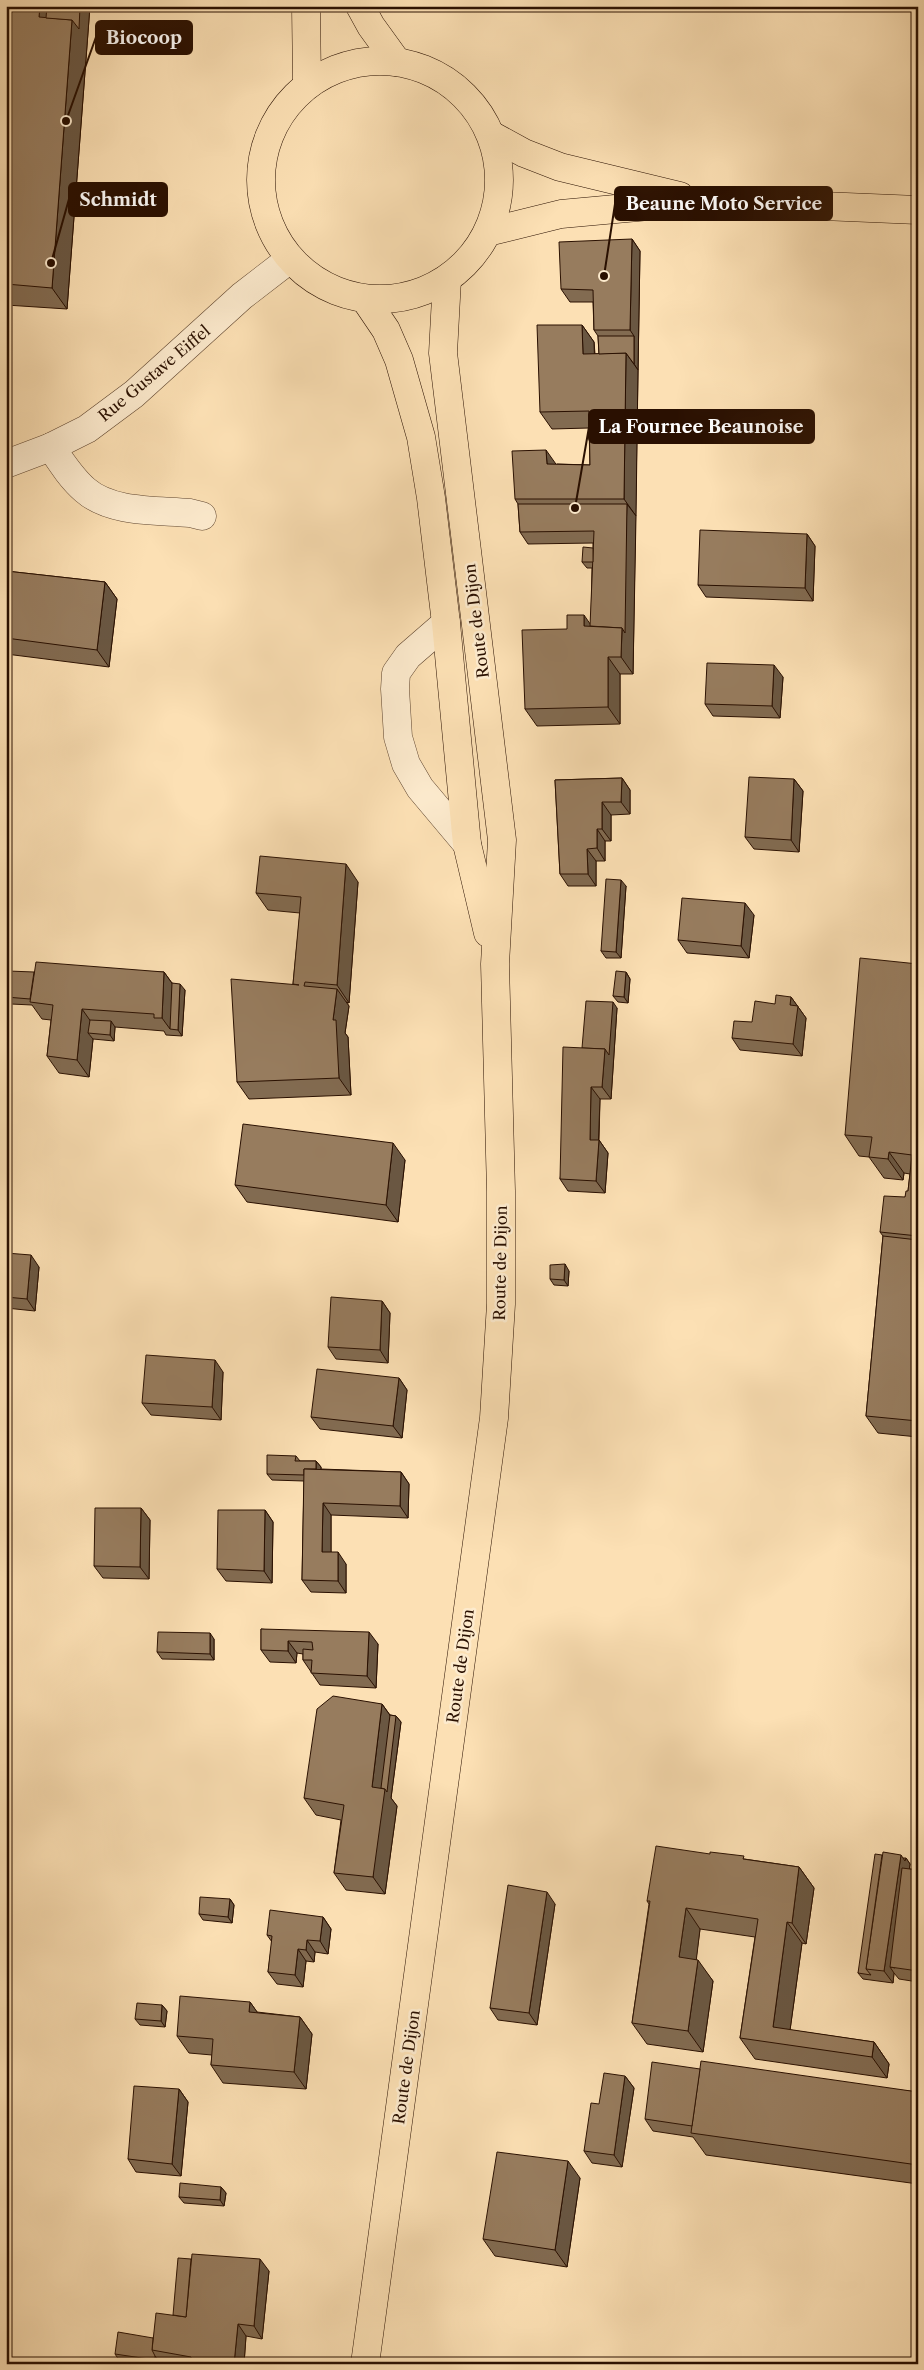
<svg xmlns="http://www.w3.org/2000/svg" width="924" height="2370" viewBox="0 0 924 2370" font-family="'Libre Caslon Text',serif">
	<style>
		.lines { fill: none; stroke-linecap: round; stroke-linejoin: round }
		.minor-casing { stroke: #5e442e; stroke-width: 29 }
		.major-casing { stroke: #2a1001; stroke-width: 29 }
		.minor { stroke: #fdebce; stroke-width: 28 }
		.major { stroke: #fce0b4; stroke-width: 28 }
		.wall { fill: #826b51; stroke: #2a1001 }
		.shaded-wall { fill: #6a5742; stroke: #2a1001 }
		.building { fill: #977c5e; stroke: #2a1001 }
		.labels { text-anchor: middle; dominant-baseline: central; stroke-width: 5; stroke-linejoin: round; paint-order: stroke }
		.street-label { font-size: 16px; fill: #2a1001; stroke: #fdebce }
		.leader { fill: none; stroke: #2a1001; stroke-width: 2 }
		.callout-dot { fill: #2a1001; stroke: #fdebce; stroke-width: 2 }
		.callout { fill: #2a1001; stroke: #2a1001; stroke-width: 2 }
		.callout-label { font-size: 18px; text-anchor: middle; font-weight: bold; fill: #fff }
	</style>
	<rect width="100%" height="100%" fill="#fce0b4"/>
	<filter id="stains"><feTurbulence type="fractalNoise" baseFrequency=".004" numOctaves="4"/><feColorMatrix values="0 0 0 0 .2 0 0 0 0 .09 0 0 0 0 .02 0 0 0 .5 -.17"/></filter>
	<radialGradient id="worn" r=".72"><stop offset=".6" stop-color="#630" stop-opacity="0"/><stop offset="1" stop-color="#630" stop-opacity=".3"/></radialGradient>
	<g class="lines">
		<g class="minor-casing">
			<g id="minor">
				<path d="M51 447C61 462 71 478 85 490 111 513 157 510 190 513L202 516"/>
				<path d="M6 464 51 447 87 429 134 394 242 296 290 259"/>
				<path d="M446 623 408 656 396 673 395 689 398 737 406 764 420 788 467 844"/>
			</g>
		</g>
		<g class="major-casing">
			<g id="major">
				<path d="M306 6 307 85"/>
				<path d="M360 6 371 26 397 62"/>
				<circle cx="380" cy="180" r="119"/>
				<path d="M491 135 524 153 560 167 680 196"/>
				<path d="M488 232 561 214 703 201 918 210"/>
				<path d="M365 299 386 330 399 360 421 437 431 498 446 623 467 844 488 933"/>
				<path d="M365 2364 494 1418 501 1304V1191L495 964 502 840 443 353 447 279"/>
			</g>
		</g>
		<use href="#minor" class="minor"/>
		<use href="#major" class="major"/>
	</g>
	<g class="wall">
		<path d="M6 6H90L67 309 6 305Z"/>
		<path d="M632 239 640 251 633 674H620V724L537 726 525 709 567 629 591 625 592 568H587L582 562 593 548V543L528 544 520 532 518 504 515 499 557 464 590 465 589 428 552 429 540 412 582 325 594 342 595 354H599L598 336 594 330 593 302H570L561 289Z"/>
		<path d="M807 534 815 546 813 601 706 597 698 585Z"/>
		<path d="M6 571 105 582 117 599 109 667 6 654Z"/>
		<path d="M783 677 780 718 713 716 705 704Z"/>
		<path d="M622 778 630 790V814L611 815V841H605V861H596V886H568L560 874 555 780Z"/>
		<path d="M794 779 803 791 799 852 754 849 745 837Z"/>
		<path d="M358 882 349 1003 346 1002 349 1006 345 1033 348 1037 351 1095 249 1099 237 1082 293 984 300 913 268 910 256 893Z"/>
		<path d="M626 886 621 958H606L601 951Z"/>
		<path d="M754 915 749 958 687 953 678 940Z"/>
		<path d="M918 964V1437L878 1433 866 1416 883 1236 880 1232 905 1197 908 1191 910 1174 904 1173 903 1180 884 1178 869 1157 859 1156 845 1135Z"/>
		<path d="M34 972H164L172 983 185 990 182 1036 166 1035 164 1031 115 1027 114 1041 93 1039 89 1077 59 1073 47 1056 51 1020 42 1019 32 1005 11 1004 6 998Z"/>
		<path d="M626 972 630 979 628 1003 618 1002 613 996Z"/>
		<path d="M791 997 806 1018 802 1056 740 1050 732 1038 775 1004Z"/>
		<path d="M617 1008 611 1099H600L599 1140 608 1153 605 1193 568 1191 560 1179 582 1048Z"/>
		<path d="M405 1160 398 1222 247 1202 235 1185Z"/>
		<path d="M6 1253 39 1267 35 1311 6 1308Z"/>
		<path d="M569 1271 568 1286 554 1285 550 1279Z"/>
		<path d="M382 1301 390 1313 388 1363 336 1359 328 1347Z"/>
		<path d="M223 1372 221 1420 151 1415 142 1403Z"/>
		<path d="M399 1378 407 1390 402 1438 320 1429 311 1417Z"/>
		<path d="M296 1456 300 1461H316L321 1467V1469L401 1472 409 1484 408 1518 331 1515V1552L346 1564V1593L311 1592 302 1580 304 1481 272 1480 267 1474Z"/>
		<path d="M141 1508 150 1520 149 1579 103 1578 94 1566Z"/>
		<path d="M265 1510 273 1522 272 1583 226 1581 217 1569Z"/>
		<path d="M261 1629 378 1644 376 1688 320 1685 303 1660V1654L297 1653 296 1663 270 1662 261 1650Z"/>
		<path d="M214 1639V1660L162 1659 157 1652Z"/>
		<path d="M382 1704 390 1715 396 1716 401 1722 391 1798 397 1806 385 1894 346 1890 334 1873 341 1820 316 1815 304 1798Z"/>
		<path d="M710 1854 799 1867 814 1888 806 1944 802 1943 790 2030 874 2042 889 2064 887 2078 755 2059 740 2038 755 1937 700 1929 696 1959 713 1981 703 2052 647 2044 632 2023 649 1904 647 1901Z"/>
		<path d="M903 1858H906L910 1864 909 1869 918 1870V1982L899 1979 894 1973 893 1983 863 1979 858 1973Z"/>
		<path d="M230 1899 234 1905 232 1923 203 1920 199 1914Z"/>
		<path d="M555 1904 537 2025 498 2020 490 2008Z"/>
		<path d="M323 1917 331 1929 328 1954 315 1952 314 1962 306 1961 303 1987 277 1984 268 1972 272 1942 267 1935Z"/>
		<path d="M250 2002 257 2012 300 2017 312 2034 306 2089 223 2083 211 2065 212 2055 189 2053 177 2036Z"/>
		<path d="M162 2005 167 2011 165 2027 140 2025 135 2019Z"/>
		<path d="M700 2069 918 2092V2184L706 2155 693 2137 653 2131 645 2119Z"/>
		<path d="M625 2076 634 2088 622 2167 592 2163 584 2151Z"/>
		<path d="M179 2089 188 2102 181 2176 136 2172 128 2159Z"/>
		<path d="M580 2178 567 2267 495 2256 483 2239Z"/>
		<path d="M221 2187 226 2193 224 2206 184 2203 179 2197Z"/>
		<path d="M269 2271 262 2339 246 2336 244 2364H169L160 2362 159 2364H142L119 2360 115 2354 153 2338 173 2315Z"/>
	</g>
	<g class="shaded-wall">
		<path d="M40 6H56L55 27 39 17Z"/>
		<path d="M80 6H90L67 309 52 288 72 20Z"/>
		<path d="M632 239 640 251 638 370 634 364V336L630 330Z"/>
		<path d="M582 325 594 342 595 371 583 354Z"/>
		<path d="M626 353 638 370 636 516 624 499Z"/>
		<path d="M546 450 558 467 547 464Z"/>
		<path d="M627 504 636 516 633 674 621 657Z"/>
		<path d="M807 534 815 546 813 601 805 588Z"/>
		<path d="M105 582 117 599 109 667 97 650Z"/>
		<path d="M584 615 595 631 584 626Z"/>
		<path d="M608 657 620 674V724L608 707Z"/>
		<path d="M774 665 783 677 780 718 772 706Z"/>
		<path d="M622 778 630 790V814L621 802Z"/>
		<path d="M794 779 803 791 799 852 791 840Z"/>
		<path d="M602 802 611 815V841L602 829Z"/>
		<path d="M597 829 605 841V861L597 848Z"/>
		<path d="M587 849 596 861V886L588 874Z"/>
		<path d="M346 864 358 882 349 1003 337 985Z"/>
		<path d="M621 880 626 886 621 958 616 952Z"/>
		<path d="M745 903 754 915 749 958 741 946Z"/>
		<path d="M164 972 176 989 170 1029 162 1018Z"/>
		<path d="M626 972 630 979 628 1003 624 997Z"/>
		<path d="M180 984 185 990 182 1036 178 1030Z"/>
		<path d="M337 989 349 1006 345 1033 348 1037 351 1095 339 1078 333 1020Z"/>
		<path d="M791 997 806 1018 802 1056 793 1044 790 1005Z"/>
		<path d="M613 1002 617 1008 611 1099 602 1087 605 1049Z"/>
		<path d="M82 1009 94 1026 88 1033 93 1039 89 1077 77 1060Z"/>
		<path d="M111 1021 115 1027 114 1041 110 1035Z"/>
		<path d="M591 1087 600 1099 598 1152 590 1140Z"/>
		<path d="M599 1140 608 1153 605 1193 596 1181Z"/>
		<path d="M393 1143 405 1160 398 1222 386 1205Z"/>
		<path d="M889 1152 904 1173 903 1180 888 1159Z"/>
		<path d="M31 1255 39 1267 35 1311 27 1299Z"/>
		<path d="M565 1264 569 1271 568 1286 564 1280Z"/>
		<path d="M382 1301 390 1313 388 1363 380 1350Z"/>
		<path d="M215 1360 223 1372 221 1420 212 1407Z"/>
		<path d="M399 1378 407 1390 402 1438 393 1426Z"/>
		<path d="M316 1461 321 1467 320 1481 316 1475Z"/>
		<path d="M401 1472 409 1484 408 1518 400 1506Z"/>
		<path d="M323 1503 331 1515V1564L322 1552Z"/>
		<path d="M141 1508 150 1520 149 1579 140 1567Z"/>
		<path d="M265 1510 273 1522 272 1583 264 1571Z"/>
		<path d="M338 1552 346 1564V1593L338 1581Z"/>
		<path d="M369 1632 378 1644 376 1688 367 1676Z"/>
		<path d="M210 1633 214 1639V1660L210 1654Z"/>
		<path d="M288 1641 297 1653 296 1663 288 1651Z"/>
		<path d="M382 1704 394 1721 396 1716 401 1722 391 1798 397 1806 385 1894 373 1877 372 1787Z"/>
		<path d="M901 1855 905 1861 906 1858 910 1864 895 1968 890 1967 894 1973 893 1983 884 1971Z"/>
		<path d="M799 1867 814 1888 806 1944 792 1923Z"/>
		<path d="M547 1892 555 1904 537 2025 529 2013Z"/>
		<path d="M230 1899 234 1905 232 1923 228 1917Z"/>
		<path d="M686 1908 700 1929 694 1979 679 1957Z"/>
		<path d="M323 1917 331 1929 328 1954 320 1941Z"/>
		<path d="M787 1922 802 1943 788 2045 773 2027Z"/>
		<path d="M307 1940 315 1952 314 1962 306 1950Z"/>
		<path d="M298 1949 306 1961 303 1987 295 1975Z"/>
		<path d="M698 1960 713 1981 703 2052 688 2031Z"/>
		<path d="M250 2002 262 2019 249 2012Z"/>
		<path d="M162 2005 167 2011 165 2027 161 2021Z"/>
		<path d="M300 2017 312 2034 306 2089 294 2072Z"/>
		<path d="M874 2042 889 2064 887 2078 872 2057Z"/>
		<path d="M625 2076 634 2088 622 2167 614 2155Z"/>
		<path d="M179 2089 188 2102 181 2176 172 2164Z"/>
		<path d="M568 2161 580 2178 567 2267 555 2250Z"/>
		<path d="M221 2187 226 2193 224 2206 220 2200Z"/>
		<path d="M260 2259 269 2271 262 2339 254 2326Z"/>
		<path d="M238 2324 246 2336 244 2364H234Z"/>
		<path d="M155 2356 160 2362 159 2364H157L155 2360Z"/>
	</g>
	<g class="building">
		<path d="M6 6H40L39 17 72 20 52 288 6 284Z"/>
		<path d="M47 6H80L79 29 72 20 46 18Z"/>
		<path d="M632 239 630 330H594L593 290 561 289 559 242Z"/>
		<path d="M537 325H582L583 354 626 353 624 499H515L512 451 546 450 547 464 590 465 589 411 540 412Z"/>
		<path d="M598 336H634V364L626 353 599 354Z"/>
		<path d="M518 504H627L625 633 622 628 590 626 594 531 520 532Z"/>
		<path d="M700 530 807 534 805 588 698 585Z"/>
		<path d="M583 547 593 548V562H582Z"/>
		<path d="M6 571 105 582 97 650 6 638Z"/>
		<path d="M567 615H584V626L622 628 621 657H608V707L525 709 522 630 567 629Z"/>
		<path d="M707 663 774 665 772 706 705 704Z"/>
		<path d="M749 777 794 779 791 840 745 837Z"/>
		<path d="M622 778 621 802H602V829H597V848L587 849 588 874H560L555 780Z"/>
		<path d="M260 856 346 864 337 985 305 982 304 986 337 989 333 1020H336L339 1078 237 1082 231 979 299 985 293 984 301 897 256 893Z"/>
		<path d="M606 879 621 880 616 952 601 951Z"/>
		<path d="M682 898 745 903 741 946 678 940Z"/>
		<path d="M860 958 918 964V1236L880 1232 884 1196 905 1197 906 1191H908L912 1155 889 1152 888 1159 869 1157 872 1137 845 1135Z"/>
		<path d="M36 962 164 972 162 1018H154V1014L82 1009 77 1060 47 1056 53 1005 30 1002Z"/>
		<path d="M8 971 34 972 30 999 6 997Z"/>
		<path d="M616 971 626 972 624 997 613 996Z"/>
		<path d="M172 983 180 984 178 1030 170 1029Z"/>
		<path d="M776 995 791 997 790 1005 798 1006 793 1044 732 1038 734 1021 752 1022 755 1001 775 1004Z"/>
		<path d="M586 1001 613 1002 609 1055 605 1049 582 1048Z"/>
		<path d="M90 1020 111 1021 110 1035 88 1033Z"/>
		<path d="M563 1047 605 1049 602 1087H591L590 1140H599L596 1181 560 1179Z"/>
		<path d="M243 1124 393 1143 386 1205 235 1185Z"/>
		<path d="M883 1236 918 1240V1421L866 1416Z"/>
		<path d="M6 1253 31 1255 27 1299 6 1297Z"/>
		<path d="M565 1264 564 1280 550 1279V1265Z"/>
		<path d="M331 1297 382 1301 380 1350 328 1347Z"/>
		<path d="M146 1355 215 1360 212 1407 142 1403Z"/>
		<path d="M317 1369 399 1378 393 1426 311 1417Z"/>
		<path d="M267 1455 296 1456 295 1461H316V1469H304V1475L267 1474Z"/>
		<path d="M304 1469 401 1472 400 1506 323 1503 322 1552H338V1581L302 1580Z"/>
		<path d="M95 1508H141L140 1567 94 1566Z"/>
		<path d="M218 1510H265L264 1571 217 1569Z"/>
		<path d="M261 1629 369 1632 367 1676 311 1673 312 1660H303V1649L313 1650 312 1642 288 1641V1651L261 1650Z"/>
		<path d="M158 1632 210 1633V1654L157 1652Z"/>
		<path d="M333 1696 382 1704 372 1787 385 1789 373 1877 334 1873 344 1805 304 1798 317 1709Z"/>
		<path d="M390 1715 396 1716 387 1792 385 1789 381 1788Z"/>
		<path d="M656 1846 710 1854V1852L744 1856 743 1859 799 1867 792 1923 787 1922 773 2027 874 2042 872 2057 740 2038 758 1919 686 1908 679 1957 698 1960 688 2031 632 2023 650 1901H647Z"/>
		<path d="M883 1852 901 1855 884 1971 866 1969Z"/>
		<path d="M875 1854 882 1855 866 1969 871 1975 858 1973Z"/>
		<path d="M902 1868 918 1870V1971L890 1967Z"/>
		<path d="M508 1885 547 1892 529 2013 490 2008Z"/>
		<path d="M200 1897 230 1899 228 1917 199 1914Z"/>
		<path d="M270 1910 323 1917 320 1941 307 1940 306 1950 298 1949 295 1975 268 1972 272 1936 267 1935Z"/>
		<path d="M180 1996 250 2002 249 2012 300 2017 294 2072 211 2065 213 2039 177 2036Z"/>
		<path d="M137 2003 162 2005 161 2021 135 2019Z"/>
		<path d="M701 2061 918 2092V2165L691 2133Z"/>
		<path d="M652 2062 700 2069 692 2126 645 2119Z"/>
		<path d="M604 2073 625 2076 614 2155 584 2151 591 2103 599 2104Z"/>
		<path d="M134 2086 179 2089 172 2164 128 2159Z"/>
		<path d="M497 2152 568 2161 555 2250 483 2239Z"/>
		<path d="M180 2183 221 2187 220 2200 179 2197Z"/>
		<path d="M192 2254 260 2259 254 2326 238 2324 234 2364H205L191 2361V2357L152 2350 156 2313 186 2317Z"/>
		<path d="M178 2258 191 2259 186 2317 173 2315Z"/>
		<path d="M118 2332 153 2338 152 2350 155 2356V2360L115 2354Z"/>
	</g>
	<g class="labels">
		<g class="street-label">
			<text transform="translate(154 373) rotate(-40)">Rue Gustave Eiffel</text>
			<text transform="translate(476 621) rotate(-97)">Route de Dijon</text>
			<text transform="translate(500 1263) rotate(-89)">Route de Dijon</text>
			<text transform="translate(460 1666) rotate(-82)">Route de Dijon</text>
			<text transform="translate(406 2067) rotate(-82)">Route de Dijon</text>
		</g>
	</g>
	<path class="leader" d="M66 121L96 37M51 263L69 199M604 276L615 204M575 508L589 427"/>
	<g class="callout-dot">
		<circle cx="66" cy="121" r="5"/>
		<circle cx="51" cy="263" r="5"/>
		<circle cx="604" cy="276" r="5"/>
		<circle cx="575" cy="508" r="5"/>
	</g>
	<g class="callout">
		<rect x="96" y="21" width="96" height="33" rx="5"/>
		<rect x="69" y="183" width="98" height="33" rx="5"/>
		<rect x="615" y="187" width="217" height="33" rx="5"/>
		<rect x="589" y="410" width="225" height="33" rx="5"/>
	</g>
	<g class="callout-label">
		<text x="144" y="44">Biocoop</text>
		<text x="118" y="206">Schmidt</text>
		<text x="724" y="210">Beaune Moto Service</text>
		<text x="701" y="433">La Fournee Beaunoise</text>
	</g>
	<rect width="924" height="2370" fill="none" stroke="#fce0b4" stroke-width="25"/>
	<rect x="8" y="8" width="909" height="2355" fill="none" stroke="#2a1001" stroke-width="2.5"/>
	<rect x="12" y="12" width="899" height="2345" fill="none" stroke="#2a1001"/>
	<rect width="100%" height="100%" filter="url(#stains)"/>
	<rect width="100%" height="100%" fill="url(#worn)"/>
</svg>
